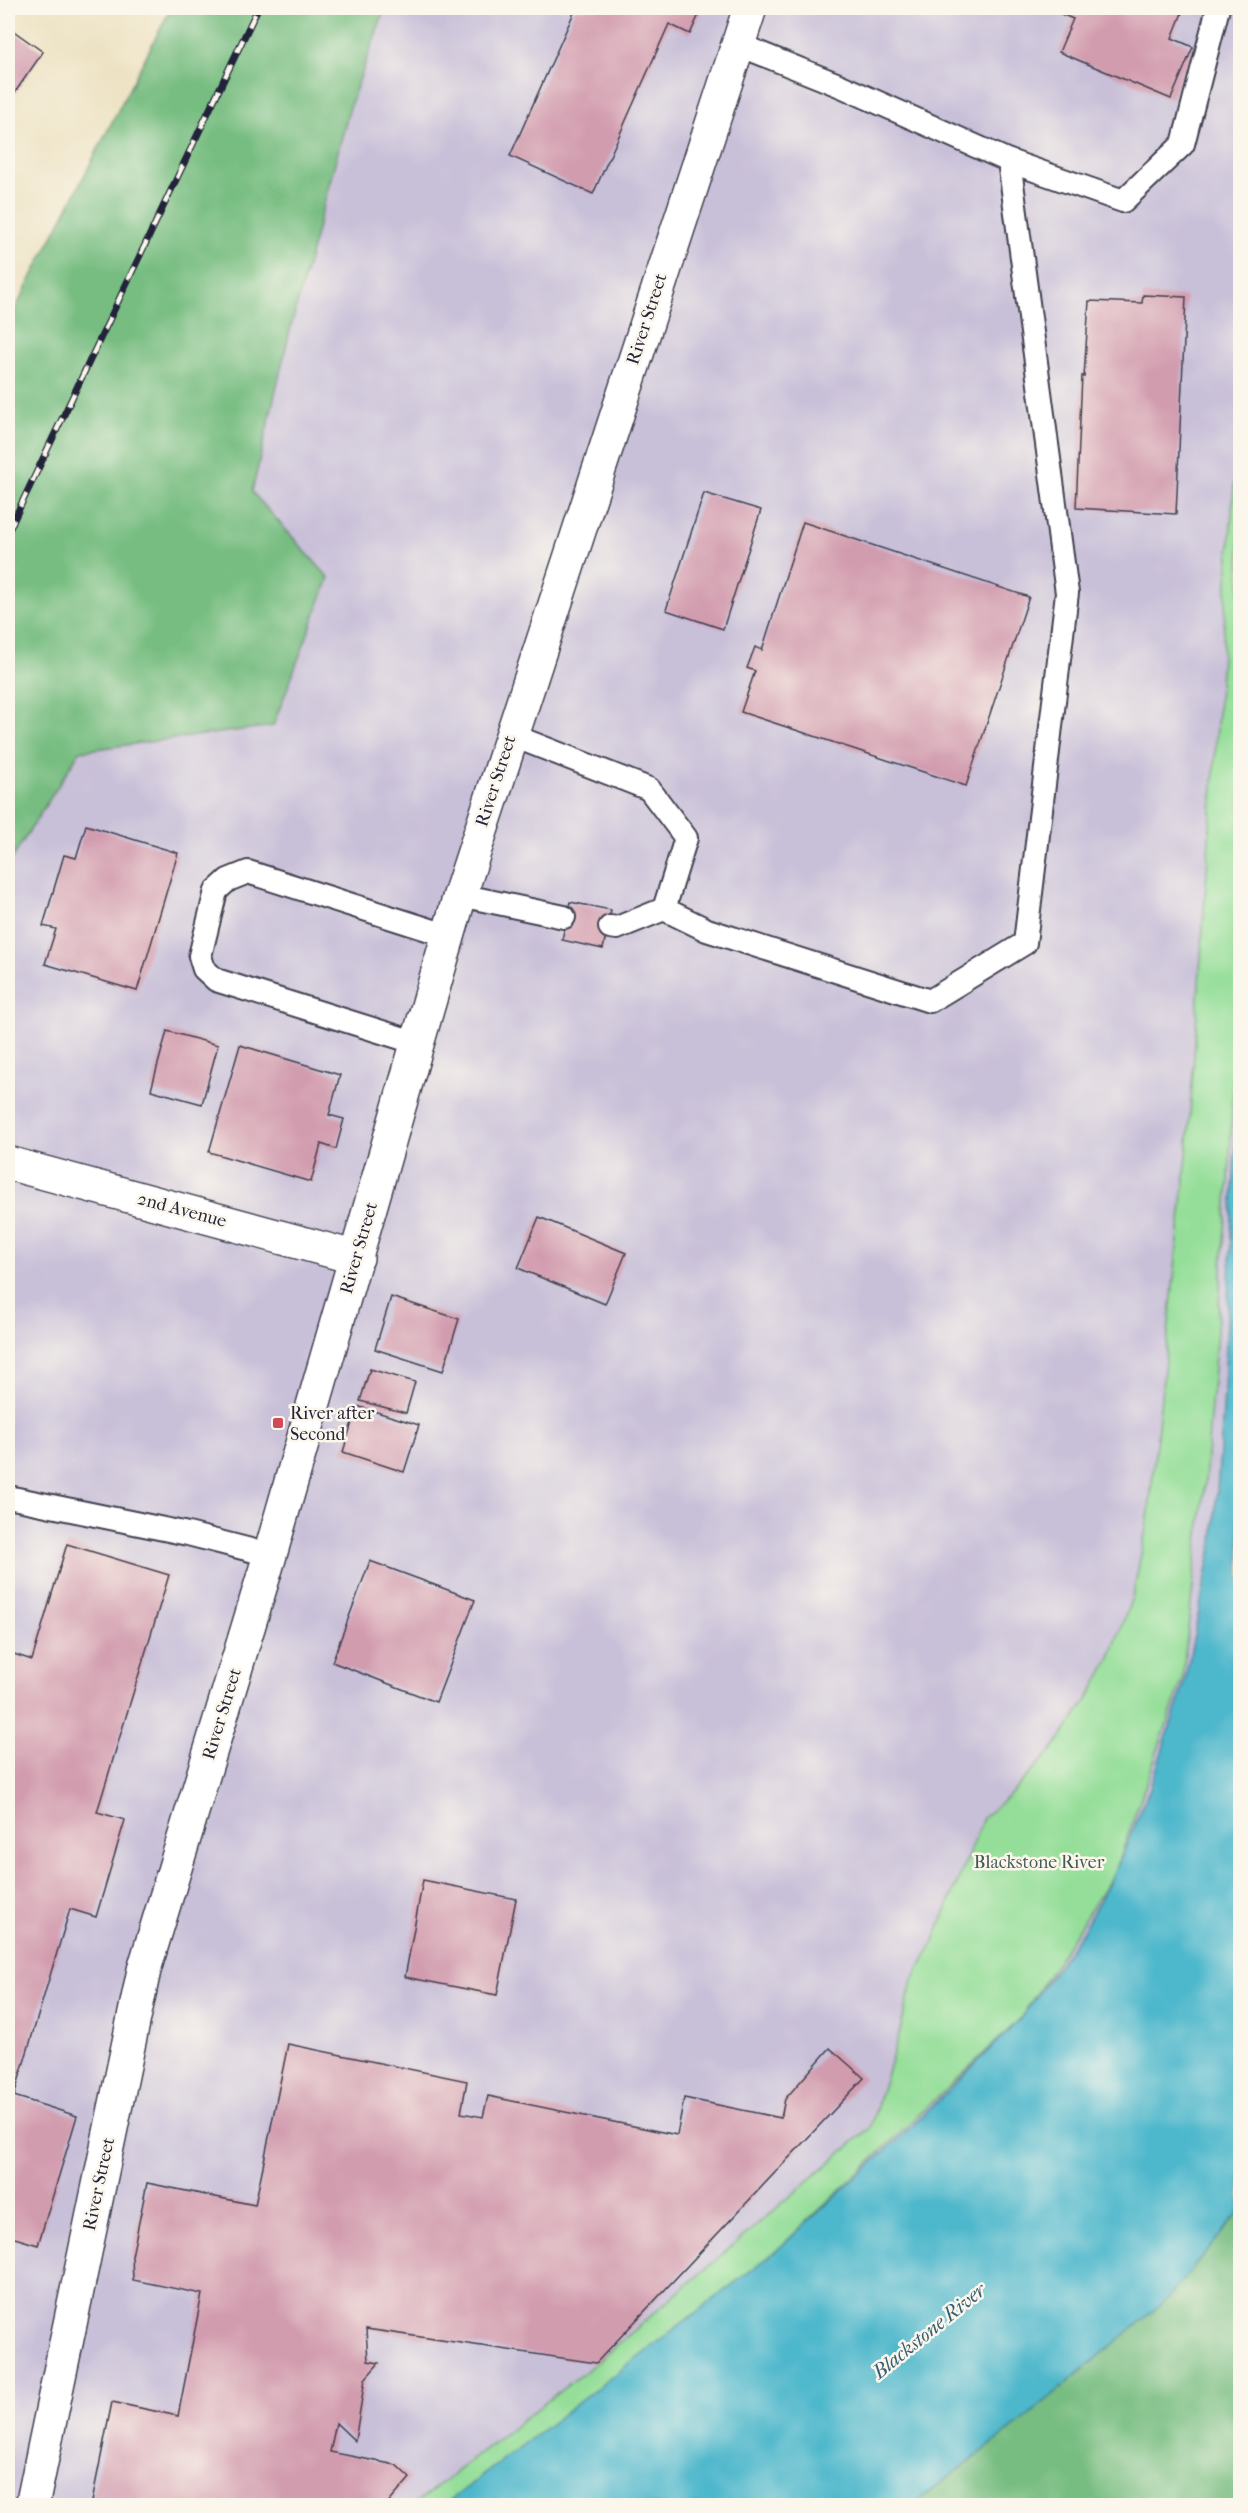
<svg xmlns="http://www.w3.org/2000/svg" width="1248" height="2513" viewBox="0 0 1248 2513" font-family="'IM FELL French Canon',serif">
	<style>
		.industrial { fill: #c8bfd8 }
		.green { fill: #94de99; stroke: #5b806a; stroke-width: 1.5 }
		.forest { fill: #77bd81; stroke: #4c705e; stroke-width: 1.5 }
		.water { fill: #4eb7cc; stroke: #386c84; stroke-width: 1.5 }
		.building { fill: #d29caf }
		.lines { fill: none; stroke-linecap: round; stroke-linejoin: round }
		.service-casing { stroke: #403f4f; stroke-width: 26 }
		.tertiary-casing { stroke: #403f4f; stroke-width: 36 }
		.service { stroke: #fff; stroke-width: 22 }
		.tertiary { stroke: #fff; stroke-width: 33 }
		.rail-casing { stroke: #22223b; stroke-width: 7 }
		.rail { stroke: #fbf7ec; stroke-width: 4.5; stroke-dasharray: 14; stroke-linecap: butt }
		.poi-dot { fill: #d1495b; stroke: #fbf7ec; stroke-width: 2 }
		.labels { text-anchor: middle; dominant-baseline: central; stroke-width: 5; stroke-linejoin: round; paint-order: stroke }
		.street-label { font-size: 18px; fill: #22223b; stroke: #fbf7ec }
		.poi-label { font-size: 18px; fill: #22223b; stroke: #fbf7ec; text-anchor: start }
		.park-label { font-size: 18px; fill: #445a57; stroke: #fbf7ec }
		.water-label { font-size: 20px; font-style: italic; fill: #345e75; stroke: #fbf7ec }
	</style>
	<rect width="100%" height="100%" fill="#fbf7ec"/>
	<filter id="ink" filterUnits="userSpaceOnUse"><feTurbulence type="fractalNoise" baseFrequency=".0167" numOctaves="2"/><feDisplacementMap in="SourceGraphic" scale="12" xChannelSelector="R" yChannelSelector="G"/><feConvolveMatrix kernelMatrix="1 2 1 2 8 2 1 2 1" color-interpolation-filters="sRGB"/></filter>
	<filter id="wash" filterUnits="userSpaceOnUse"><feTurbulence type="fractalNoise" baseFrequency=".008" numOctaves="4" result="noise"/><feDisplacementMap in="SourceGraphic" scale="24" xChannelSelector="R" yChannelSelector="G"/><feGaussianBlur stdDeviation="1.35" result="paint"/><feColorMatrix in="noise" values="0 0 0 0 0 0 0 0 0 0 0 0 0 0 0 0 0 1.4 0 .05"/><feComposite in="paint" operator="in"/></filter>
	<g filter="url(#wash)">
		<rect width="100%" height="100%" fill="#ede2c3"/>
		<path class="industrial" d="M385 8H1240V1041L1223 1412 1213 1543 1184 1684 1150 1788 1115 1872 1082 1932 1020 2019 924 2115 775 2252 444 2505H8V865L80 751 273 726 329 578 252 493 290 330 351 103Z"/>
		<path class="green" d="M1240 398V947L1229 1178 1205 1481 1182 1681 1115 1872 1020 2019 775 2252 445 2505 412 2506 596 2363 870 2128 900 2031 912 1982 933 1943 983 1818 1012 1793 1054 1748 1089 1697 1109 1660 1133 1595 1148 1519 1187 1156Z"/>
		<g class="forest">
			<path d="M171 8H385L351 103 290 330 252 492 329 578 273 726 80 751 8 865V323Z"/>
			<path d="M1240 2211V2505L913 2506 1024 2419 1167 2299Z"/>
		</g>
		<path class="water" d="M1240 1041V2211L1167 2299 1024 2419 913 2505H444L775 2252 924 2115 1020 2019 1082 1932 1115 1872 1150 1788 1184 1684 1213 1543 1223 1411Z"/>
		<g id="blocks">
			<g class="building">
				<path d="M576 8H702L690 34 669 24 593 194 510 156Z"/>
				<path d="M1047 8H1184L1172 38 1193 47 1171 99 1059 52 1073 19Z"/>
				<path d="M8 27 43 52 11 98 8 96Z"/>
				<path d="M1143 295 1186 297 1176 514 1076 508 1082 376 1084 377 1089 301 1142 303Z"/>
				<path d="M704 493 761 510 723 629 666 610Z"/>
				<path d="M803 522 1029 597 966 786 741 712 755 671 747 668 755 647 762 650Z"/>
				<path d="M86 825 178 853 137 991 45 964 56 929 43 926 64 855 76 858Z"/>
				<path d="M570 902 611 910 603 949 562 940Z"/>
				<path d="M167 1031 218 1045 202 1104 151 1090Z"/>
				<path d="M240 1045 340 1075 329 1115 344 1119 336 1149 321 1144 311 1182 209 1152Z"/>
				<path d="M539 1217 626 1253 605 1304 518 1268Z"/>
				<path d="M391 1297 459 1319 443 1371 375 1349Z"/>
				<path d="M370 1369 415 1382 406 1413 360 1401Z"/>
				<path d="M357 1406 419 1425 404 1472 343 1452Z"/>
				<path d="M67 1544 169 1575 97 1812 125 1820 96 1917 70 1909 14 2096 77 2116 38 2245 8 2236V1652L32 1660Z"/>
				<path d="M370 1561 475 1600 436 1702 332 1662Z"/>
				<path d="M423 1880 516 1899 497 1995 405 1977Z"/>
				<path d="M288 2044 467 2081 461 2113 483 2117 488 2096 677 2135 684 2098 781 2118 785 2099 830 2048 864 2078 596 2363 366 2329 368 2361 379 2363 365 2379 355 2441 336 2423 330 2452 396 2465 410 2478 386 2506H113L92 2501 112 2402 178 2416 202 2294 133 2280 132 2256 147 2183 255 2205Z"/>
			</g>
		</g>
	</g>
	<g filter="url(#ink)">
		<use href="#blocks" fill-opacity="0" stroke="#403f4f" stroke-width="1.5"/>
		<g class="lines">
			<g class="service-casing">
				<g id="service">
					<path d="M737 44 841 86 1009 161 1123 201 1183 144 1218 8"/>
					<path d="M511 735 649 789 686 838 664 909 617 928 610 927"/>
					<path d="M460 895 564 917"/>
					<path d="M664 909 707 930 930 1001 1025 943 1067 593 1009 161"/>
					<path d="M417 1043 216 980 204 969 200 956 216 891 228 880 248 872 449 936"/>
					<path d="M8 1497 188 1534 270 1555"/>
				</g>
			</g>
			<g class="tertiary-casing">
				<g id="tertiary">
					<path d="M8 1163 357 1258"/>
					<path d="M32 2506 144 1970 270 1555 460 895 750 8"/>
				</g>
			</g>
			<use href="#service" class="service"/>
			<use href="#tertiary" class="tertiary"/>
			<g class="rail-casing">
				<path id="rail" d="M8 532 258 8"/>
			</g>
			<use href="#rail" class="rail"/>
		</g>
	</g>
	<rect class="poi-dot" x="272" y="1417" width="12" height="12" rx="3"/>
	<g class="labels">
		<g class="street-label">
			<text transform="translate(647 319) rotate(-72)">River Street</text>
			<text transform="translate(496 781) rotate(-72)">River Street</text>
			<text transform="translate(182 1210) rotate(15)">2nd Avenue</text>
			<text transform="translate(359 1248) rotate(-74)">River Street</text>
			<text transform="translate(222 1714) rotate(-73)">River Street</text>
			<text transform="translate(99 2184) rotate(-78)">River Street</text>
		</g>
		<g class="poi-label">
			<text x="290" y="1413">River after<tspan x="290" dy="21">Second</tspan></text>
		</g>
		<g class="park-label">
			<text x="1039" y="1862">Blackstone River</text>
		</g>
		<g class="water-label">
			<text transform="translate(929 2331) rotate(-39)">Blackstone River</text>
		</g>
	</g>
	<rect width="1248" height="2513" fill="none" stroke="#fbf7ec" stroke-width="30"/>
</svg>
